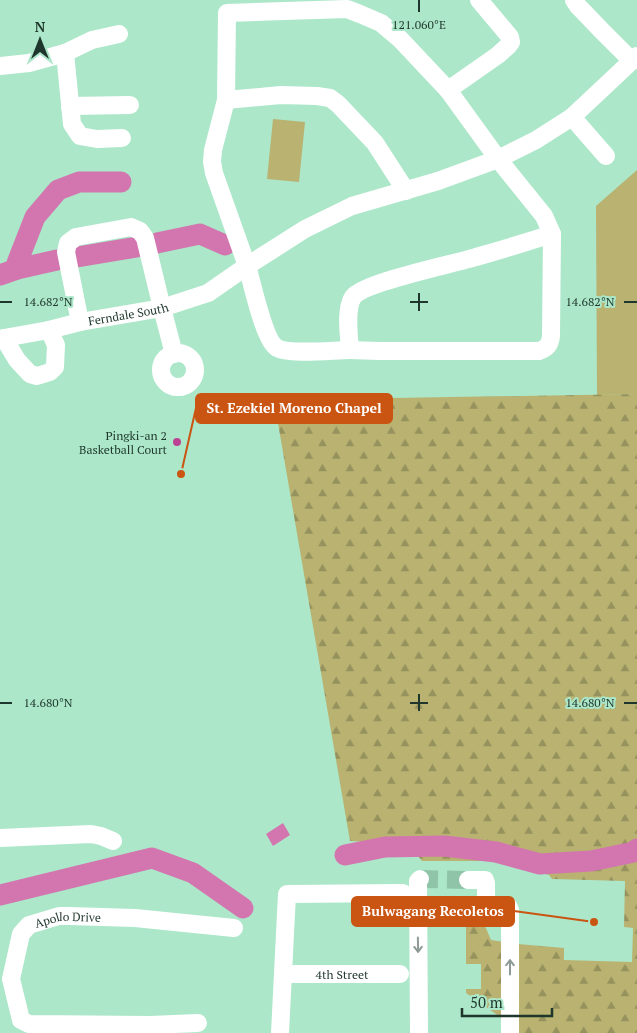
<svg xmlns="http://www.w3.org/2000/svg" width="637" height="1033" viewBox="0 0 637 1033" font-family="'PT Serif',serif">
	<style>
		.green { fill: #b9b271 }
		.forest { fill: url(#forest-firs) }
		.water { fill: #d376b0 }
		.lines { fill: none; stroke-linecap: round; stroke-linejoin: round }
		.river { stroke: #d376b0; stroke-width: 21 }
		.minor-tunnel { stroke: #90c4a9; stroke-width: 18; stroke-dasharray: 18 9; stroke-linecap: butt }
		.minor { stroke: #fff; stroke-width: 18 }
		.oneway { stroke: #8e9a95 }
		.ticks { fill: none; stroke: #1e362b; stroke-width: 2 }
		.poi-dot { fill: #bc4294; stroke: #ace7c9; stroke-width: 2 }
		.labels { text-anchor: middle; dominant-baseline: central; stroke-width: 4; stroke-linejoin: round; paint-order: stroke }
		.street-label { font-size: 12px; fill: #1e362b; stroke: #ace7c9 }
		.poi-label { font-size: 12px; fill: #1e362b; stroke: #ace7c9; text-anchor: end }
		.ticks-label { font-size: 12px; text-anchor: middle; fill: #1e362b; stroke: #ace7c9; stroke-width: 4; stroke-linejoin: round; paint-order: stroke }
		.leader { fill: none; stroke: #ca5411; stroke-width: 2 }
		.callout-dot { fill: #ca5411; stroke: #ace7c9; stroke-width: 2 }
		.callout { fill: #ca5411; stroke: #ca5411; stroke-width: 2 }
		.callout-label { font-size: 14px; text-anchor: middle; font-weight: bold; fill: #fff }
	</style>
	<defs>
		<pattern id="forest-firs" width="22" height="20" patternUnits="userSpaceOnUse" patternTransform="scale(1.25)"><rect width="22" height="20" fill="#b9b271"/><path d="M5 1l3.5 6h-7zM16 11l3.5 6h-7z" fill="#96925d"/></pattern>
	</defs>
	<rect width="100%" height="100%" fill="#ace7c9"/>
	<g class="green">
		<path d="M273 119 305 122 299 182 267 179Z"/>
		<path d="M637 170V394L597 395 596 206Z"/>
	</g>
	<path class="forest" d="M637 394V1033H513V1026L466 993V989H481V964H466V908L479 912 491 940 518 944 564 948V960L632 962 633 928 624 927 625 881 552 879 549 875 502 861H422L408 844 350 841 274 400Z"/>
	<path class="water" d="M283 823 290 835 273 846 266 834Z"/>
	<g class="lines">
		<g class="river">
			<path d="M157 243 200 234 225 245"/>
			<path d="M77 257 137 247"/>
			<path d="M17 269V263L35 217 58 190 79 182H121"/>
			<path d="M0 275 17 269 57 260"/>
			<path d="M345 855 385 847 444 846 496 852 540 864 591 861 634 852 637 849"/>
			<path d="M0 895 152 858 193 873 243 908"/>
		</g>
		<path class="minor-tunnel" d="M420 879 468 880"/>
		<g class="minor">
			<path d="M574 0 578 6 602 31 632 61"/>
			<path d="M65 53 72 124 80 136 97 139 122 138"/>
			<path d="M0 66 29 63 65 53 92 40 119 34"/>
			<path d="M448 90 498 55 508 46 511 42 510 37 479 0"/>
			<path d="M226 100 227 13 347 9 360 14 381 23 400 39 448 90 498 159 544 216 552 234 551 336C550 345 547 348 539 351H379L350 350"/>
			<path d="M70 106 130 105"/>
			<path d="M572 117 606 156"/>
			<path d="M552 234C527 242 501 250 476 257 454 264 364 282 353 297 345 309 349 336 350 350 334 350 289 355 277 348 264 341 252 282 247 266L305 229 352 206 438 181 498 159 536 140 572 117 637 56"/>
			<path d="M80 322 66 252 68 243 76 237 131 227 140 231 145 238 162 308 174 354"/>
			<path d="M4 338 17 360 30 374 37 376 50 372 55 367 56 345 49 330"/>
			<path id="s1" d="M0 340 4 338 49 330 80 322 162 308 208 293 247 266 214 173 212 162 213 150 226 100 281 95 317 96 330 98 338 104 375 143 406 191"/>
			<circle cx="178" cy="370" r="17"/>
			<path d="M0 838 91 834 101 836 113 841"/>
			<path d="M468 880H485L486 883V904L508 906 510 910V1033"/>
			<path id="s2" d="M283 974H400"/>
			<path id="s3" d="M198 1023 150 1025 29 1024 21 1020 11 979 21 934 29 925 59 916H69L135 918 234 928"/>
			<path d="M280 1033 287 894 403 893"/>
			<path d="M419 1033 418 881 420 879"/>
		</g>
	</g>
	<defs><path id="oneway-shaft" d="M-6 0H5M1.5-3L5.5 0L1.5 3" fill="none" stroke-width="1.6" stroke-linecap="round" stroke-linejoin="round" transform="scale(1.25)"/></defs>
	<g class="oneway">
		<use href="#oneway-shaft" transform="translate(418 945) rotate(89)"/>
		<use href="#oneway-shaft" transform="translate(510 967) rotate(-90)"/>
	</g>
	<path class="ticks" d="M419 0V12M419 293V311M0 302H12M410 302H428M624 302H637M419 694V711M0 703H12M410 703H428M624 703H637"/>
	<circle class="poi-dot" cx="177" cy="442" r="5"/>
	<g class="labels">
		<g class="street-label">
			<text stroke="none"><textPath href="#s1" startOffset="131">Ferndale South</textPath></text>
			<text stroke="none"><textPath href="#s3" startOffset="318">Apollo Drive</textPath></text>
			<text stroke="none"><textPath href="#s2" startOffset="59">4th Street</textPath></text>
		</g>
		<g class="poi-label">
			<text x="167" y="435">Pingki-an 2<tspan x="167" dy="14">Basketball Court</tspan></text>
		</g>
	</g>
	<g class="ticks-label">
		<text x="419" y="29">121.060°E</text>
		<text x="48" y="306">14.682°N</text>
		<text x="590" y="306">14.682°N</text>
		<text x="48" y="707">14.680°N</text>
		<text x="590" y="707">14.680°N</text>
	</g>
	<path class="leader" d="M181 474L196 408M594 922L514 911"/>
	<g class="callout-dot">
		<circle cx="181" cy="474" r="5"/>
		<circle cx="594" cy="922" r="5"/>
	</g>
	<g class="callout">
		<rect x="196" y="394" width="196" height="29" rx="5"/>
		<rect x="352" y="897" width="162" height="29" rx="5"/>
	</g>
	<g class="callout-label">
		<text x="294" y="413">St. Ezekiel Moreno Chapel</text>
		<text x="433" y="916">Bulwagang Recoletos</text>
	</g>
	<g transform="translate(40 40)" stroke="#ace7c9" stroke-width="4" paint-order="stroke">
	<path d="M0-4L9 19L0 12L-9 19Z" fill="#1e362b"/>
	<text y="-8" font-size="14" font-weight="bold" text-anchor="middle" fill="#1e362b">N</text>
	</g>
	<path d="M462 1008v8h90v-8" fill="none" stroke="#1e362b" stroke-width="2.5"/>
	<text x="470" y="1008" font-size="15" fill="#1e362b" stroke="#ace7c9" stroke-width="4" paint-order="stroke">50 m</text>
</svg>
